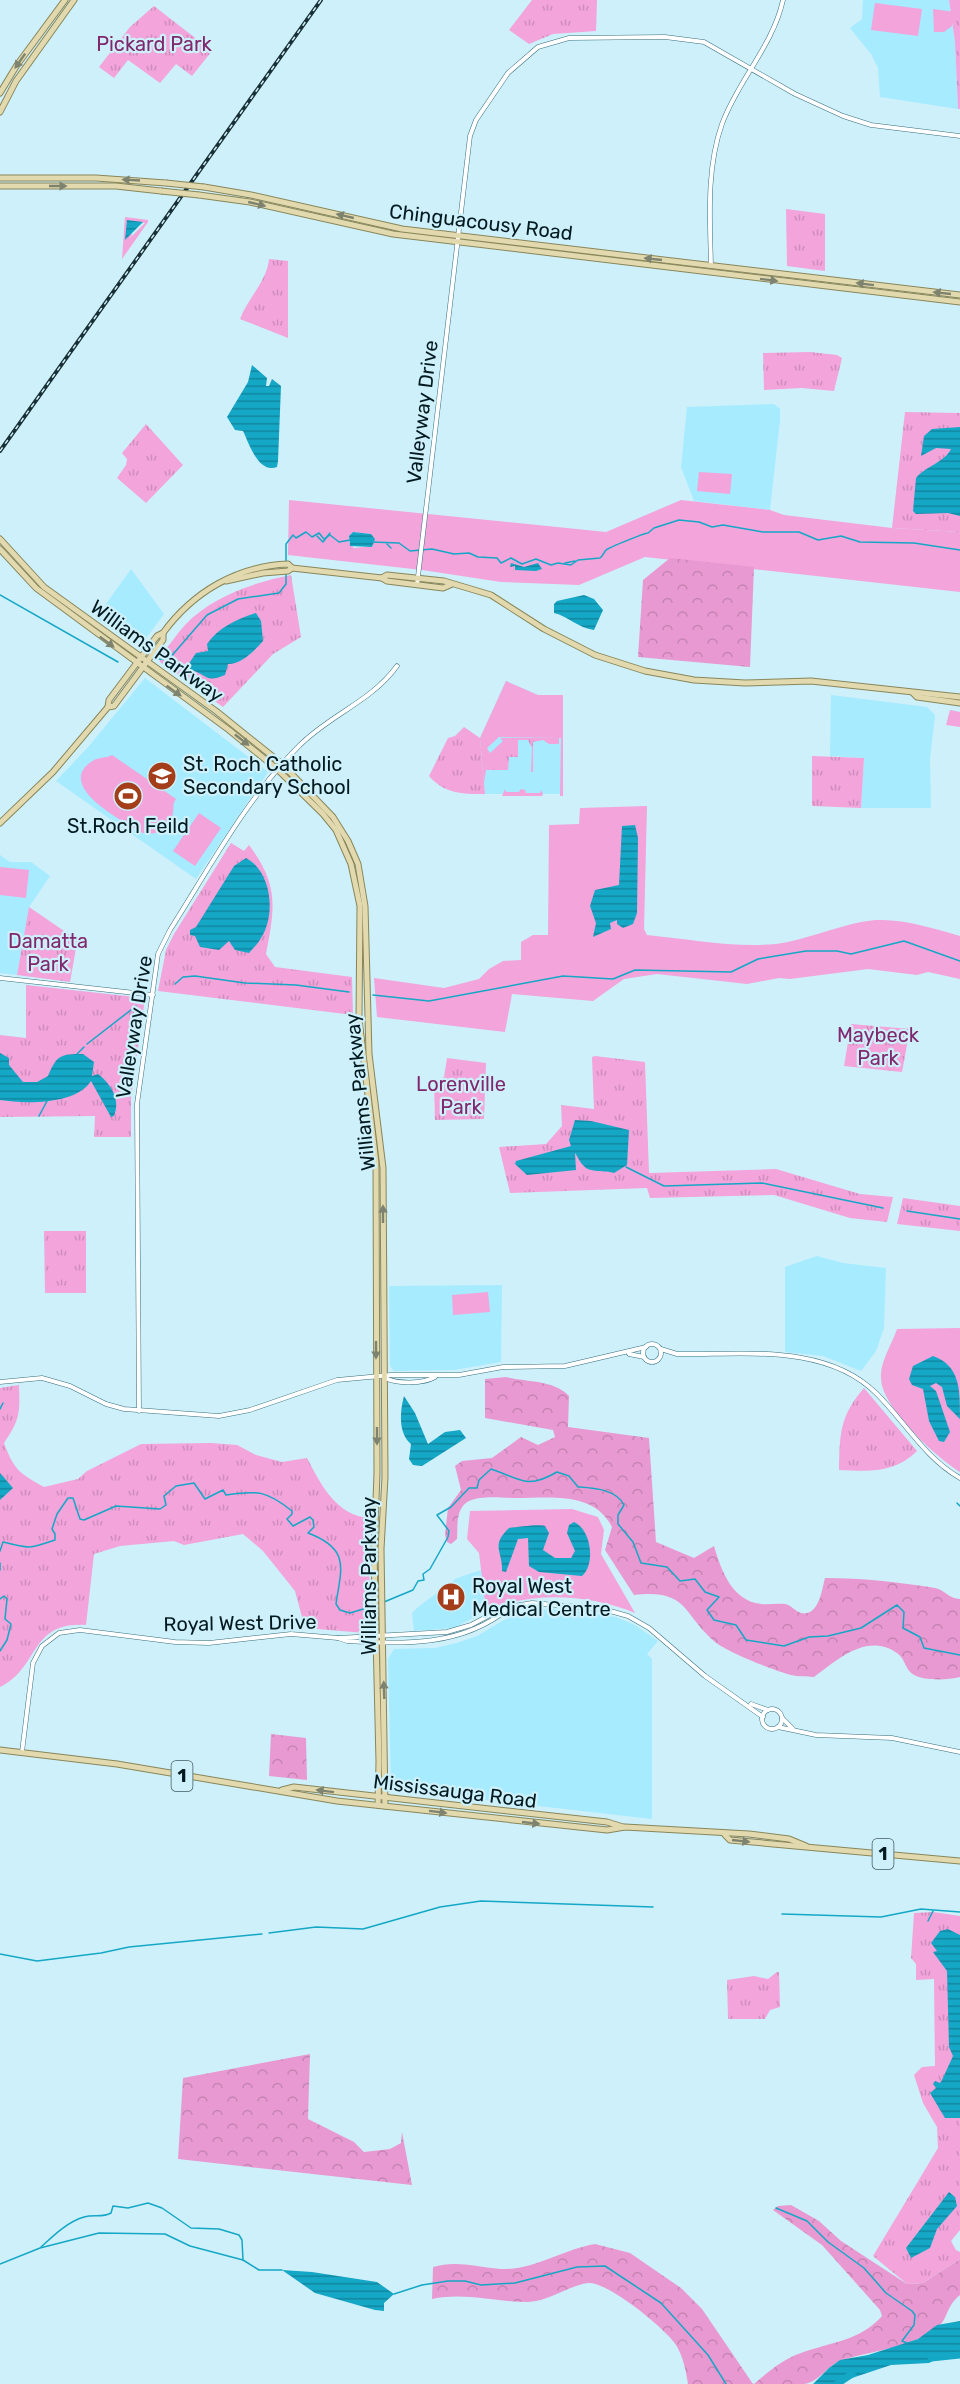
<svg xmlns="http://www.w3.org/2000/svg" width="960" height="2384" viewBox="0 0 960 2384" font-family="Rubik,sans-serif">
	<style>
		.built { fill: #a6ebff }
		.green { fill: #f2a4db; fill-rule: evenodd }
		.forest { fill: url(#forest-crowns) }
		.park { fill: url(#park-tufts) }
		.water { fill: url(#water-rules) }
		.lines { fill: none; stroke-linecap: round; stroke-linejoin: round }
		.stream { stroke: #15a7c6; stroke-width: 1.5 }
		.river { stroke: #15a7c6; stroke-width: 7 }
		.minor-casing { stroke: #366e7d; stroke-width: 5 }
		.major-casing { stroke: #88865a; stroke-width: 7 }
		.minor { stroke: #fff; stroke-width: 4 }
		.major { stroke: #e2d9af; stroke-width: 5 }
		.rail-casing { stroke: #183036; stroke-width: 4 }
		.rail { stroke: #cef0fa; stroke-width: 1.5; stroke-dasharray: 4.5; stroke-linecap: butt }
		.major-bridge-casing { stroke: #88865a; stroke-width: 7; stroke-linecap: butt }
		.major-bridge { stroke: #e2d9af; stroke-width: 5 }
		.oneway { fill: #7e836f }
		.labels { text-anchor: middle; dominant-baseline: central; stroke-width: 4.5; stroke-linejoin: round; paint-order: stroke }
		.shield { fill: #cef0fa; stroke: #405a61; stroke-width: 1.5 }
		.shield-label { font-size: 18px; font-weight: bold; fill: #031a20 }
		.park-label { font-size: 20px; fill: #81276d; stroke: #cef0fa }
		.street-label { font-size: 20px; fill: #031a20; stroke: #cef0fa }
		.poi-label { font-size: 20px; fill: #031a20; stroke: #cef0fa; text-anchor: start }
	</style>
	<defs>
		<pattern id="forest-crowns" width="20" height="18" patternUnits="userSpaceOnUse" patternTransform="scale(1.5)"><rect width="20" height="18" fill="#e899d1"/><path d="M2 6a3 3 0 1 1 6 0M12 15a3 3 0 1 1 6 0" fill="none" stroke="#c583b3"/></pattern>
		<pattern id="park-tufts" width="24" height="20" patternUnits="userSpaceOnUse" patternTransform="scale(1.5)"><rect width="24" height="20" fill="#f2a4db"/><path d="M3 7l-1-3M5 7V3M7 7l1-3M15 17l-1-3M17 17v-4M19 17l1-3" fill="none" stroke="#ce8dbc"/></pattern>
		<pattern id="water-rules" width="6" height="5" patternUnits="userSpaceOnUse" patternTransform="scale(1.5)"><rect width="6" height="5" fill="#15a7c6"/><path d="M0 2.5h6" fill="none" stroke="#1187a0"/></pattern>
	</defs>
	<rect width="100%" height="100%" fill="#cef0fa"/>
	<g class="built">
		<path d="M863 0H949L955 42 958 109 880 97 878 68 871 54 850 28 862 19Z"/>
		<path d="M774 404 780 409V420L770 510 694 501 681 467 687 407Z"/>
		<path d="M131 569 164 614 144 641 132 643 96 618Z"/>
		<path d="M145 678 268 772 196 879 56 781 89 746Z"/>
		<path d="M506 681 538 695H563L562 794H485L480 738Z"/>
		<path d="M831 695 927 707 935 715 930 759 931 808H861L864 758 830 756Z"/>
		<path d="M0 855 10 862H31L50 876 29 907 17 975 0 973Z"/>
		<path d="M817 1256 843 1263 886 1268 884 1328 876 1351 861 1371 823 1356 785 1352V1267Z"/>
		<path d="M502 1285 501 1362 454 1370 394 1371 390 1366 389 1286Z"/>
		<path d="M481 1570 486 1611 454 1628 414 1631 412 1613 418 1607 457 1578Z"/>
		<path d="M564 1609 616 1617 635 1625 658 1641 647 1654 652 1659V1819L398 1790 391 1784 388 1659 394 1649 435 1648 457 1643 477 1636 504 1620 529 1610Z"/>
	</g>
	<g class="green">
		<path d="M875 3 922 9 918 36 871 30Z"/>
		<path d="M933 9 955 12 952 26 944 32H934Z"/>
		<path d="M125 217 148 220V222L122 259ZM127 220 145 223 129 239 132 235Z"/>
		<path d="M699 472 732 474 730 494 697 491Z"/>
		<path d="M289 500 606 532 681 500 770 510 784 515 892 528 960 532V592L645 557 579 585 501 582 422 570 288 555ZM353 532 370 534 373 546 354 548 349 543V536Z"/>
		<path d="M506 681 538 695H563V796H560L561 738 499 737 487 748 491 756 487 764 484 783 480 738Z"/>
		<path d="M950 710 960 712V727L946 725Z"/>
		<path d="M112 755 176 799C172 805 174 806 173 813 171 830 155 837 140 832 122 820 52 785 94 760 100 757 107 758 112 755Z"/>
		<path d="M505 789 506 792H519L521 789 525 790 526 793H540L541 790 543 794 542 796H502Z"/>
		<path d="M647 806 644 929 647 935C688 939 734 948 776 944 805 940 832 928 861 922 893 915 929 927 960 936V979L928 972 917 975 868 969 790 979 779 978 747 984 657 974 624 979 593 1001 512 994 505 1032 377 1017 374 978 444 988 479 979 489 969 503 961 521 960V942L533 935H548L549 825 579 824 580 808Z"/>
		<path d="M199 813 221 828 195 866 173 851Z"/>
		<path d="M0 867 29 870 26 898 0 895Z"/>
		<path d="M488 1292 490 1312 453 1315 452 1295Z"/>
		<path d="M960 1328V1472C936 1457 881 1407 881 1378 880 1362 892 1344 897 1329Z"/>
		<path d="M572 1509 598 1517 604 1530 601 1554 635 1613C589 1594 530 1591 486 1611L479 1553 467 1539 470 1511Z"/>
	</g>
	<g class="forest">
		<path d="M670 558 754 567 750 667 638 657 643 580Z"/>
		<path d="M506 1377C525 1382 555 1380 569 1396L568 1427 649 1438 656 1542 694 1558 714 1546C721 1570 732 1601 761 1604 769 1605 777 1603 785 1604 791 1605 795 1611 801 1613 819 1617 822 1589 825 1578 862 1578 898 1582 935 1588 945 1590 949 1599 960 1599V1677C948 1680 925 1681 914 1675 905 1670 905 1658 897 1653 867 1632 837 1660 814 1677 806 1676 798 1677 791 1675 775 1671 727 1652 715 1642 682 1614 689 1589 634 1595L605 1550 612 1527C594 1491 550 1498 516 1498 502 1498 482 1495 469 1501 455 1508 458 1527 457 1539L451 1544 447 1542 445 1535 448 1508 461 1490 455 1466 462 1461 492 1458 521 1437 538 1445 555 1437 553 1430 485 1418V1379Z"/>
		<path d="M271 1734 306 1738 307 1780 269 1776Z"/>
		<path d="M310 2054 308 2119 354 2142 364 2152 390 2149 401 2143 402 2132 412 2185 178 2159 183 2078Z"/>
		<path d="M791 2205 819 2221 841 2241 907 2284 923 2283 960 2259V2295C947 2305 947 2319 940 2325 914 2348 875 2350 842 2360 827 2365 820 2382 804 2384 788 2384 770 2384 754 2384 768 2372 783 2359 801 2353 831 2342 860 2341 882 2316L880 2310 822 2245 773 2210 778 2206Z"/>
		<path d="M595 2244 630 2253 681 2288 702 2309 753 2384H688C686 2371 683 2356 676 2345 666 2329 607 2281 588 2283 567 2286 550 2301 528 2302 495 2302 465 2292 432 2299L433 2267C458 2259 482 2269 507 2269 537 2268 565 2249 595 2244Z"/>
	</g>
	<g class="park">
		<path d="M532 0H597L596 31 553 34 529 44 509 30Z"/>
		<path d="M949 0H960V109H958L955 42Z"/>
		<path d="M154 6 212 51 192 76 176 64 160 83 128 60 114 78 99 67 130 27Z"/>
		<path d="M786 209 825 214V271L787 266Z"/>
		<path d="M269 259 288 261V338L240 319C248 298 267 281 269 259Z"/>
		<path d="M810 352 837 355 842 358 834 391 802 388 764 390 763 353Z"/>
		<path d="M905 412 960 413V532L892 528Z"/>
		<path d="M146 424 183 465 146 503 117 478 126 465 127 459 122 453Z"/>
		<path d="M291 575 301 637 273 654 223 707 160 662 159 658C168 647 176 635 185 625 211 597 255 582 291 575Z"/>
		<path d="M464 727 480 738 485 794C462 794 445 794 429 776L448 738 455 736Z"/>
		<path d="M500 738H559V744H549L543 740 533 742V772H531L532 748 528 740H518V757H509L508 770H486L488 750 490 753 503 741Z"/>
		<path d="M812 756 864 758 861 808 812 806Z"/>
		<path d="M231 843 244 851 249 845C279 885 275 907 266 954L275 967 352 977 353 1015 158 991 166 950 174 934Z"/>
		<path d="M29 907 70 935 78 937 70 982 17 975Z"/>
		<path d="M26 985 145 998 131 1098V1137H94L95 1116 0 1117V1035L26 1038Z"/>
		<path d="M851 1024 910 1029 902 1072 844 1066Z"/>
		<path d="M595 1056 645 1062 649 1173 776 1169 860 1194 893 1197 887 1222 850 1218 774 1195 650 1198 647 1188 510 1193 499 1147 546 1144 562 1126 561 1105 594 1109 592 1057Z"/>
		<path d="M447 1058 486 1063 484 1119 435 1120 434 1082 444 1077Z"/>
		<path d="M903 1198 960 1206V1231L897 1224Z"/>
		<path d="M44 1231H86V1293H45Z"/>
		<path d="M19 1385C20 1413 20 1420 4 1443 14 1470 19 1473 44 1487L78 1479 87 1471 141 1444 211 1443 237 1445 256 1455 282 1462 307 1458C321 1485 336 1515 369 1518L370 1630 365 1633 305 1628 295 1591 263 1551 243 1534 184 1545 174 1541 120 1546 94 1554 86 1625C29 1621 40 1668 0 1687V1388Z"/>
		<path d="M864 1388 917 1451C893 1474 870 1471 839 1470 840 1434 839 1417 864 1388Z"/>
		<path d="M933 1912 960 1916V2230L951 2241 956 2250 960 2252V2259L923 2283 907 2284 873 2256 938 2148 937 2127 923 2103 914 2075 922 2067 935 2066 934 1979 916 1980V1964L911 1958 914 1913Z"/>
		<path d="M777 1972H779L780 2007 770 2010 765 2019H728L727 1980 754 1976 768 1979Z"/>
	</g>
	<g class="water">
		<path d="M127 220 143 222 125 240Z"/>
		<path d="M252 365 267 378 266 386H269L272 379 281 386 278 461 277 467C258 474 249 443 243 431L235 430 227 417 248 382Z"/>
		<path d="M960 427V516L948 513 916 514 913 511 916 478C926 466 945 462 951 449L936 448 921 456 924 436 932 429Z"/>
		<path d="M353 532 371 534 375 539 372 547 350 546 349 536Z"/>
		<path d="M511 563 524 567 538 563 542 569 536 571 515 570V566L510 567Z"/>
		<path d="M584 595 594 599 603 610 594 630C578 628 568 616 554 613V604L557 601Z"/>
		<path d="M256 613 261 621 263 641C254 651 242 664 228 664L225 675C204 684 207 673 190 670L188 665 196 653 208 651 207 644C219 627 237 619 256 613Z"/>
		<path d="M635 825 638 838 637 913 633 924 623 928 617 924V920L610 923 611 929 593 937 596 923 590 906 595 890 619 885 622 826Z"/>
		<path d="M246 858C272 872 276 915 261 938 258 944 253 948 249 953L235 950 229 941 219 950 200 947 195 936 190 935V930L196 927 234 866Z"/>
		<path d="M0 1053 9 1058V1065L23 1082H37L48 1076C57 1055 60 1054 83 1054L94 1062 92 1076 98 1074C111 1084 121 1100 114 1116L111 1117 91 1081C76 1105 25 1104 0 1100Z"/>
		<path d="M575 1120 591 1121 629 1130 627 1165 614 1173C606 1170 589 1173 584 1166 580 1163 578 1157 575 1153L576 1170 527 1175 515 1164 516 1161 571 1146 569 1140Z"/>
		<path d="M933 1356C960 1366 960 1388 960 1419L947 1406 942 1387 936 1383 930 1386 936 1391 950 1432 944 1442 939 1441 929 1421 923 1389 912 1385 909 1379 913 1366Z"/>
		<path d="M404 1396 415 1413 428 1444 445 1432 460 1430 466 1438 422 1466 413 1465 409 1459 411 1444C398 1433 400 1411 404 1396Z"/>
		<path d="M0 1473 13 1488 0 1500Z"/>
		<path d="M574 1522C591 1529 596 1564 582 1576L539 1572 529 1566 528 1538 518 1539 506 1572 502 1571C503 1551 490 1546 509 1528 518 1527 539 1524 545 1526L549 1533 543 1550 555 1558H571L575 1551 567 1533 569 1525Z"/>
		<path d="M948 1929 960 1935V2118H945L930 2093 936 2088 933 2084 935 2081 940 2083 942 2080 953 2056 949 2047 947 1971 933 1952 937 1951 931 1943 940 1931Z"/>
		<path d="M949 2192 955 2197 957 2206 937 2229 930 2248 911 2258 906 2248Z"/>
		<path d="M282 2270 312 2272 377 2282 394 2294 384 2303V2311L375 2310 315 2293Z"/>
		<path d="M960 2321V2353L943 2356 929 2363 891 2365 834 2384H813L829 2368 840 2360 868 2355 918 2339 937 2325Z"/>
	</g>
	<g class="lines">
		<g class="stream">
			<path d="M317 536 323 542 330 533"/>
			<path d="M372 542 399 543 410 551 432 549 454 554 469 553 478 557 497 558 501 563 511 558 522 564 536 559 551 565 558 563 571 565 578 560 600 558C603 556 604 552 606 550 610 547 645 533 648 533L654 528 679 520 699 522 712 527 723 525 763 532H799L818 540 841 536 860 542 914 543 960 550"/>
			<path d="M387 544 391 548"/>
			<path d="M286 562V544L293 535 296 538 306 532 312 537 319 533 324 539 330 535 339 542 350 540"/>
			<path d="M565 563 575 561"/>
			<path d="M0 595 118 662"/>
			<path d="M159 659 168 660 207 615 238 599 279 593 286 584V573"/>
			<path d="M175 984 183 977 195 976 245 983 296 985 349 992"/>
			<path d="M373 995 429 1001 563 976 613 979 635 970 731 972 758 959 806 951H837L851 954 904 941 960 961"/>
			<path d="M87 1044 136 1006"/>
			<path d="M77 1054 84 1047"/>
			<path d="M39 1116 47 1101"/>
			<path d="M626 1167 664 1186 762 1183 883 1208"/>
			<path d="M907 1211 960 1219"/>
			<path d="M0 1409 3 1403"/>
			<path d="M957 1503 960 1506"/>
			<path d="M0 1551 3 1542C30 1549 29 1549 55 1540V1534L52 1529 57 1514 68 1498H73L80 1519 84 1520 116 1506 160 1509 166 1505 164 1496 176 1486 194 1483 205 1499 223 1490 226 1495C258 1490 267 1491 292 1511V1514L287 1519 293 1526 310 1517 313 1520 314 1527 308 1533C351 1549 341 1569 336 1604L340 1610 350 1613 373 1606"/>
			<path d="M0 1563V1570"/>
			<path d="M0 1599 4 1596 7 1599 5 1619 11 1624 7 1640 0 1651"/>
			<path d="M384 1602 413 1590 418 1581 424 1580 423 1574 430 1569 448 1537 449 1531 437 1515 451 1507 469 1488H477L479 1480 491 1469C521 1479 526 1490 557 1472L569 1476 578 1487C593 1488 616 1489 624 1505L618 1515V1524L633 1542 641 1563 667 1567 680 1581 695 1579 705 1592 719 1597 707 1610 714 1620 736 1625 746 1640 784 1646 809 1637 828 1636 861 1628 897 1605 904 1612 903 1628 920 1637 924 1648 960 1655"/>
			<path d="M782 1914 881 1917 921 1909 960 1912"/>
			<path d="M928 1921 933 1911"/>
			<path d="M269 1933 316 1927 363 1929 440 1907 481 1901 653 1907"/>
			<path d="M0 1954 37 1961 101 1953 129 1947 262 1934"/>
			<path d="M776 2208 807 2221 828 2242 864 2268 886 2293 912 2311 915 2315 914 2325 902 2341 907 2343"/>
			<path d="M41 2247C53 2236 67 2222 84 2217 94 2214 102 2218 111 2213L113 2206 128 2208 148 2203 162 2208 191 2228 219 2229 239 2235 242 2240 243 2260"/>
			<path d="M0 2264 40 2248 99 2233 165 2234 190 2246 243 2260 259 2270H282"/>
			<path d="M394 2294 422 2285 448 2281H465L481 2285 515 2283 577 2267 605 2266 661 2303 708 2355 726 2384"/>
		</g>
		<g class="river">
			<path d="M931 2358 960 2355"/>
			<path d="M837 2384 852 2374"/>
		</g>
		<g class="minor-casing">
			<g id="minor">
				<path d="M711 266C710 220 706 169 722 124 738 80 773 46 783 0"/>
				<path d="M417 585 470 136 476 120 508 73 538 47 569 38 665 37 704 42 795 94 843 116 871 125 960 136"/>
				<path d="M0 978 153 995"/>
				<circle cx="652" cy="1353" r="9"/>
				<path d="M661 1349 677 1354C744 1355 826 1343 877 1394 905 1422 925 1458 960 1478"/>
				<path d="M629 1354 644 1357"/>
				<path d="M385 1378C397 1384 423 1384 435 1377"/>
				<path d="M0 1382 42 1378 70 1386 106 1404 124 1409 219 1416 250 1410 337 1380 391 1375H459L503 1367 565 1366 646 1347"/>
				<path d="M139 1411 137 1104 158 954 170 930C210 867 246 799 299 746 329 715 371 702 397 666"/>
				<path d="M338 1638 447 1632 471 1625 503 1608 532 1603 603 1609 628 1616 649 1628 705 1676 763 1717"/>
				<path d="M751 1704 768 1710"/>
				<circle cx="772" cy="1719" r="10"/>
				<path d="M782 1718 793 1729"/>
				<path d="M778 1727 816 1735 892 1738 960 1752"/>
				<path d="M22 1752 33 1663 42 1646 59 1633 80 1630 175 1642 209 1643 291 1634 338 1638 347 1641C404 1644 462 1647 509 1608"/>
			</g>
		</g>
		<g class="major-casing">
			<g id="major">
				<path d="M0 93 17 65 65 0"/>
				<path d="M0 112 16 81 74 0"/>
				<path d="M0 178H96L166 183"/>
				<path d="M0 186H116L161 191"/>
				<path d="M204 187 251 195 402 229 960 295"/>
				<path d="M199 195 250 202 393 234 960 302"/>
				<path d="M0 539 44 587 216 711 282 764 333 817 348 841 358 864 365 906 369 1054 383 1168 385 1477 381 1549 385 1806"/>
				<path d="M0 549 36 588 229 730 277 769 323 814 336 830 351 864 360 906 359 1019 376 1163 377 1473 374 1553 379 1762 378 1805"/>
				<path d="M382 578 387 575 444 581 491 595 544 629 595 655 645 671 694 680 745 683 811 681 960 697"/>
				<path d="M226 581 263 573 288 571 292 568"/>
				<path d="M913 693 917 697 960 703"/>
				<path d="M108 707 109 700 157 636 163 633C193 592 237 566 288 564L292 568 382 578 387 581 443 588 450 585"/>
				<path d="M0 823 53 772 108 707 114 706 163 640V633"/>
				<path d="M0 1750 117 1764 337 1801 607 1830 625 1827 749 1834 789 1839 806 1846"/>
				<path d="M282 1790 294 1787 607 1822 623 1827"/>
				<path d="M725 1835 730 1840 960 1861"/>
			</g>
		</g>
		<use href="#minor" class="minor"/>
		<use href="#major" class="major"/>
		<g class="rail-casing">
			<path id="rail" d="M0 451 321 0"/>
		</g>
		<use href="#rail" class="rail"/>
		<g class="major-bridge-casing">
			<g id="major-bridge">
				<path d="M166 183 204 187"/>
				<path d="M161 191 199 195"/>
			</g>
		</g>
		<use href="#major-bridge" class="major-bridge"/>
	</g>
	<defs><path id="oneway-solid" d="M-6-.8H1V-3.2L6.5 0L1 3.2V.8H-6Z" transform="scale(1.5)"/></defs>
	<g class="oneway">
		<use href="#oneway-solid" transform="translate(20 61) rotate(125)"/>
		<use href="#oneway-solid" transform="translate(131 180) rotate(-177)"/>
		<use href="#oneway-solid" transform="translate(58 186)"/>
		<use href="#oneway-solid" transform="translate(257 204) rotate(13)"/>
		<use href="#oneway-solid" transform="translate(345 216) rotate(-167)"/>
		<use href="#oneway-solid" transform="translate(653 259) rotate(-174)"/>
		<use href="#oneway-solid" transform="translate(769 280) rotate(7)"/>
		<use href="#oneway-solid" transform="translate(865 284) rotate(-173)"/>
		<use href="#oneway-solid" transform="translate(942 293) rotate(-174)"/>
		<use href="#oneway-solid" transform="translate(107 642) rotate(37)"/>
		<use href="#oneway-solid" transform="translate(174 691) rotate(35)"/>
		<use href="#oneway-solid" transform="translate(242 740) rotate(38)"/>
		<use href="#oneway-solid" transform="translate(383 1214) rotate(-90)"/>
		<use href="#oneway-solid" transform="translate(376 1350) rotate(90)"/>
		<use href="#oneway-solid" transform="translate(377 1436) rotate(90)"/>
		<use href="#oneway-solid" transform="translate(384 1690) rotate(-92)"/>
		<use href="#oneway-solid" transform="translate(325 1791) rotate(-173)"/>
		<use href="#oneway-solid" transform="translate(438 1812) rotate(7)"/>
		<use href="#oneway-solid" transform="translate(531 1823) rotate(6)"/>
		<use href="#oneway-solid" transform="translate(741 1841) rotate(6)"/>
	</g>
	<defs>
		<g id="school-disc" transform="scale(1.5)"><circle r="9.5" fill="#a43d1a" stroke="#cef0fa"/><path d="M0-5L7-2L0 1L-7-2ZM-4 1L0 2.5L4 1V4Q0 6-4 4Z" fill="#fff"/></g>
		<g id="stadium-disc" transform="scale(1.5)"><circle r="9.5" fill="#a43d1a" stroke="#cef0fa"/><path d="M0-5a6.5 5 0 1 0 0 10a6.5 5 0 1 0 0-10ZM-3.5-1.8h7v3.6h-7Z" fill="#fff"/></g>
		<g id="hospital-disc" transform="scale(1.5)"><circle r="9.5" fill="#a43d1a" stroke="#cef0fa"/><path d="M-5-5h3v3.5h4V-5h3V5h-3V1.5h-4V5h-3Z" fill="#fff"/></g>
	</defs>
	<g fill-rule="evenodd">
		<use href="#school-disc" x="162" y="776"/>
		<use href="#stadium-disc" x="128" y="796"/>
		<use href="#hospital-disc" x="451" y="1597"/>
	</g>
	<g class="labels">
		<g class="shield">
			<rect x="171.5" y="1761" width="21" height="30" rx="4.5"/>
			<rect x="872.5" y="1839" width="21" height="30" rx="4.5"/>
		</g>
		<g class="shield-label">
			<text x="182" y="1776">1</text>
			<text x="883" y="1854">1</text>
		</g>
		<g class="park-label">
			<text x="154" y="44">Pickard Park</text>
			<text x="48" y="941">Damatta<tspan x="48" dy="23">Park</tspan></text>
			<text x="878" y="1035">Maybeck<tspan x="878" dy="23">Park</tspan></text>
			<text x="461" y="1084">Lorenville<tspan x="461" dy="23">Park</tspan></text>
		</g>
		<g class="street-label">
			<text transform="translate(481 222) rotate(7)">Chinguacousy Road</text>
			<text transform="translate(422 412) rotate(-83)">Valleyway Drive</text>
			<text transform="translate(157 651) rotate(36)">Williams Parkway</text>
			<text transform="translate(134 1027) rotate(-81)">Valleyway Drive</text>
			<text transform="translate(360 1092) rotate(-96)">Williams Parkway</text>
			<text transform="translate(369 1576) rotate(-90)">Williams Parkway</text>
			<text transform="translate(240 1623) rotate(-1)">Royal West Drive</text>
			<text transform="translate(455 1791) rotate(7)">Mississauga Road</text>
		</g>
		<g class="poi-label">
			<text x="183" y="764">St. Roch Catholic<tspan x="183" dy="23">Secondary School</tspan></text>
			<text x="128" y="826" text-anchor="middle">St.Roch Feild</text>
			<text x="472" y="1586">Royal West<tspan x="472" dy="23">Medical Centre</tspan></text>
		</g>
	</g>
</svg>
